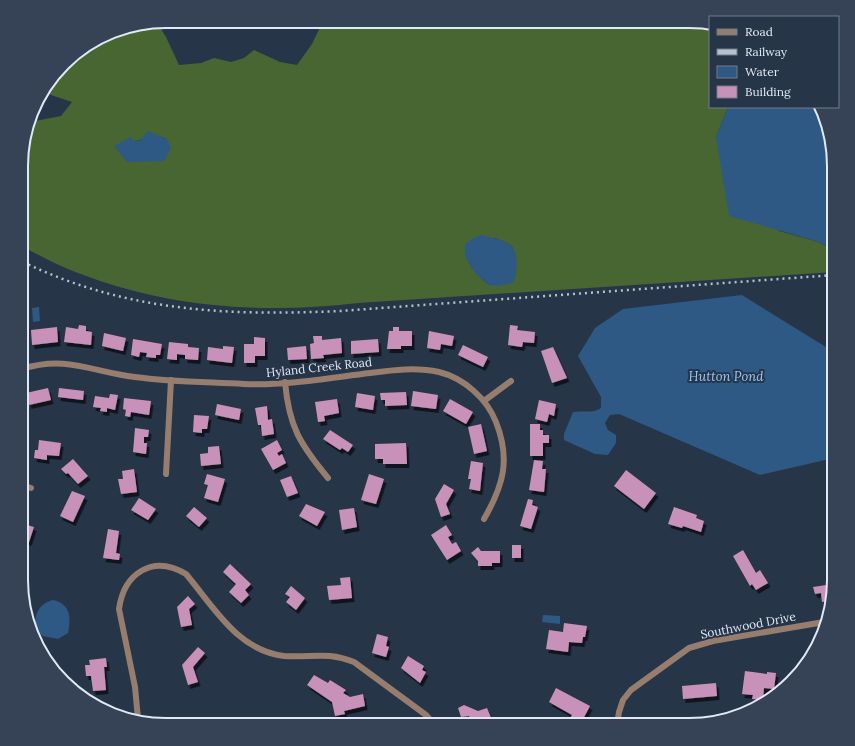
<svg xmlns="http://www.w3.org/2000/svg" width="855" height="746" viewBox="0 0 855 746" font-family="Lora,serif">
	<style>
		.forest { fill: #486632; fill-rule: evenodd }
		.water { fill: #2e5984 }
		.building { fill: #c891ba; filter: url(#shadow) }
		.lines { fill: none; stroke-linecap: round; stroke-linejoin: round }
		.minor { stroke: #967d6d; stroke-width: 6 }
		.rail { stroke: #b6c1ce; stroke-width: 2.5; stroke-dasharray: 2 4; stroke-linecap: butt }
		.labels { text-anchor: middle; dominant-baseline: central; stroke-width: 4; stroke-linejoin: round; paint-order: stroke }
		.street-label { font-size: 12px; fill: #e0e9f5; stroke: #273548 }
		.water-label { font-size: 13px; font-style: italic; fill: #96c8fe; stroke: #273548 }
		.rim { fill: none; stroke: #e0e9f5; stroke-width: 2 }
	</style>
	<defs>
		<filter id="shadow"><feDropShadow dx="2.5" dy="4" stdDeviation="0" flood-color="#0009"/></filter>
	</defs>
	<rect width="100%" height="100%" fill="#273548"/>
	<path class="forest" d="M323 21H697L710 25V107H728L716 137 779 231 819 242 834 251V272L358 303C261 314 170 308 78 273 59 266 41 256 23 247L24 138 30 122 61 116 72 102 51 95 44 90 71 57 119 29 157 23 166 37 179 65 201 63 214 58 231 62 244 58 254 50 280 62 297 65 312 44ZM159 136 167 139 164 161H146L134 141ZM495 238 509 244 513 248 489 285C474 272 466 265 465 244Z"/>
	<g class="water">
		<path d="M728 107H821L834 156V251L819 242 729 216 716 137Z"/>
		<path d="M148 131 167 139 171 148 164 161 127 162 114 146 131 137 134 141 141 140Z"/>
		<path d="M481 235C490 237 501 239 509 244 520 251 517 273 513 283L497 286 489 285 475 273 465 256V244L472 239Z"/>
		<path d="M742 295 834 352V458L760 475 619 414 610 415 605 423 608 430 616 435V443L608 455 595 454 564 440V434L573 412C584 410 592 414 601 408V397L578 356 595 328 623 309Z"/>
		<path d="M39 307 40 321 33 322 32 308Z"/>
		<path d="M53 600C71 604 71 618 68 633L58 639 43 636 35 630C34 615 38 604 53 600Z"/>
		<path d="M543 615 560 616V624L542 622Z"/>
	</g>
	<g class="building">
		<path d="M79 325 86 326V331L92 332 91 345 64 342 66 327 78 329Z"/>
		<path d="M510 325 518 326 517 330 535 332 534 343 523 342 522 347 508 345Z"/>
		<path d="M57 327 58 342 32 345 31 330Z"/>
		<path d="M393 327H399V331H412V346H401V349H387L389 331H393Z"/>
		<path d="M429 331 454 336 452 346 441 344 440 350 427 348Z"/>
		<path d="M104 333 126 338 123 351 102 346Z"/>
		<path d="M313 336H322V340L341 338 342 353 323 355 324 358 311 359 310 344 314 343Z"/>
		<path d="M254 337 265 338V356H255V363H244V344H254Z"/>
		<path d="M133 339 162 344 160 355H156V358L146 357 147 353 140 352 139 357 131 355Z"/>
		<path d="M378 339 379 352 351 354V341Z"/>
		<path d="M169 342 188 344V347L199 348 198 360 185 359V355L177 354V360L167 359Z"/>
		<path d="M463 345 488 357 483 367 458 355Z"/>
		<path d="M223 346 234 347 232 363 207 360 208 347 223 349Z"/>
		<path d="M306 346 307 359 288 360 287 348Z"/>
		<path d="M553 347 567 378 552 383 541 351Z"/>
		<path d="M48 388 51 400 29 405 26 393Z"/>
		<path d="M59 388 84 391 83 400 58 397Z"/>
		<path d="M413 391 438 395 436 409 411 406Z"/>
		<path d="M406 392 407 405 385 406V400H381L380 393Z"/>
		<path d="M357 393 375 396 373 410 355 407Z"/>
		<path d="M110 394 118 395 115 410 107 408V412L100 411 101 408 93 407 95 396 109 398Z"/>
		<path d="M124 398 151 401 149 415 131 412 130 417 125 416 126 410 123 409Z"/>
		<path d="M337 399 339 413 324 416 325 421 318 422 315 402Z"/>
		<path d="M450 399 473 412 466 424 443 411Z"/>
		<path d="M539 400 556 404 554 416 549 414 547 422 535 419Z"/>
		<path d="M217 404 241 409 239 420 215 415Z"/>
		<path d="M267 406 268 420 272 419 274 434 262 436 261 425H258L255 408Z"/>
		<path d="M194 415 209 416 207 429H202V433L193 432Z"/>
		<path d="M481 424 487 451 474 454 468 427Z"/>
		<path d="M530 424H540V430H543V435H549V443H543V456H530Z"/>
		<path d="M135 428 149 430 148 437H144V443H147L146 454 133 452Z"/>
		<path d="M330 430 353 445 348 452 342 448 340 450 323 439Z"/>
		<path d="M39 440 61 443 59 456 47 455V460L34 458 35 450H38Z"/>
		<path d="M277 440 282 450 277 453 279 456 282 454 286 463 273 470 261 449Z"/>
		<path d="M406 443 407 464H383V459H375V444Z"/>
		<path d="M219 446 221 464 201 466 200 454 208 453V447Z"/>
		<path d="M73 459 88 476 78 484 68 473 66 474 61 469Z"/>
		<path d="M534 460 543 461 542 469H546L544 492 529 490Z"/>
		<path d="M471 461 483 463 480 491 469 489 471 479H468Z"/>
		<path d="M134 469 137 492 121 494 118 479H123L122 471Z"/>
		<path d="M626 470 656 493 644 509 614 486Z"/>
		<path d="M207 474 225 479 218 502 204 498 208 485 204 484Z"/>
		<path d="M369 474 384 479 376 504 361 500Z"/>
		<path d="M291 476 298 493 287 497 280 480Z"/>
		<path d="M444 484 454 490 446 504 450 514 441 517 435 499Z"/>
		<path d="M72 491 85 496 73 522 60 516Z"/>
		<path d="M139 498 156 509 148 520 131 510Z"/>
		<path d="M528 499 533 500 532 505 538 507 531 529 520 526Z"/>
		<path d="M306 504 325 512 317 526 299 516Z"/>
		<path d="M194 507 207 518 199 527 186 516Z"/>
		<path d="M674 507 697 515 696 518 704 521 701 532 683 526 682 528 668 524Z"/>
		<path d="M354 508 357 527 342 530 339 510Z"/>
		<path d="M22 519 28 521 27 525 34 527 29 542 22 540Z"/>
		<path d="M446 525 452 535 448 537 452 544 456 542 461 551 447 560 431 535Z"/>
		<path d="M108 529 119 531 116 553 120 554 119 560 103 558Z"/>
		<rect x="512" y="545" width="9" height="13"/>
		<path d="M478 547 481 551H500V563H492V566H478V561L471 553Z"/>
		<path d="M743 550 756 573 760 570 768 583 756 590 752 584 750 586 733 556Z"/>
		<path d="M230 564 251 584 245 590 249 595 241 603 229 592 236 584 223 572Z"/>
		<path d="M350 577 352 598 329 600 327 586 341 585 340 578Z"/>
		<path d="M833 584 829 601 822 602 821 593 815 594 813 587Z"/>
		<path d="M291 586 305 598 296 610 286 602 290 597 285 594Z"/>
		<path d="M188 596 195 604 189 609 192 625 181 627 177 607Z"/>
		<path d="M564 623 587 626 585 637H583L582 643 569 642 568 652 546 649 549 630 563 632Z"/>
		<path d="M377 634 388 637 386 646 389 647 386 657 372 653Z"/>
		<path d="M198 647 205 653 193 667 198 682 188 685 182 665Z"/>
		<path d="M408 656 424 666 422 670 426 672 420 683 401 668Z"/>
		<path d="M106 658 107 667H104L106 690 93 691 91 676H86L85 665H90L89 660Z"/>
		<path d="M745 671 767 674V672L776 673 774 689 764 688 763 700 752 699 753 695 742 694Z"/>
		<path d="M314 675 328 683 330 680 346 690 343 693 350 697 363 694 365 706 344 711 345 714 335 716 332 702 307 685Z"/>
		<path d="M716 683 717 696 683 699 682 686Z"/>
		<path d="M556 688 590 706 582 721 578 719 576 724 569 720 572 715 549 702Z"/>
		<path d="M464 705 478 711 487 708 492 720 487 721 489 725H472L469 716 461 717 458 708Z"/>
		<path d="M172 722 182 724V725H171Z"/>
	</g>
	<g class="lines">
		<g class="minor">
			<path d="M22 369C67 355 92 372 135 377 171 382 208 382 244 384 285 386 329 378 370 373 393 370 416 367 439 372 464 378 487 399 496 422 511 460 503 486 484 519"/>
			<path d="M285 382C289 427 300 444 328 478"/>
			<path d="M484 401 511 381"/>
			<path d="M166 474 171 380"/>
			<path d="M22 485 31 488"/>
			<path d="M138 719 135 687 119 609C124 573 153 554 186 574 213 606 238 651 284 656 311 658 327 651 354 662L426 715 435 725"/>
			<path d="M617 725 619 712 623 700 631 690 689 648 713 641 824 622"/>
		</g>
		<path class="rail" d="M23 262C127 312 227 316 340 311L834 275"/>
	</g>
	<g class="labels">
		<g class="street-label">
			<text transform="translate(319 367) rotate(-6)">Hyland Creek Road</text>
			<text transform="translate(748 625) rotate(-11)">Southwood Drive</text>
		</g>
		<g class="water-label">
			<text x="726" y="376">Hutton Pond</text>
		</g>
	</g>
	<path d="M0 0H855V746H0ZM166 28H689A138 138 0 0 1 827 166V580A138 138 0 0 1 689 718H166A138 138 0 0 1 28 580V166A138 138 0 0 1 166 28Z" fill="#364356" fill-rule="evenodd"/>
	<path class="rim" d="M166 28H689A138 138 0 0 1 827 166V580A138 138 0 0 1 689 718H166A138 138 0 0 1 28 580V166A138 138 0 0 1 166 28Z"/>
	<rect x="709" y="16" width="130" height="92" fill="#273548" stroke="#717d8d"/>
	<rect x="717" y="29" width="20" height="6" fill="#967d6d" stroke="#717d8d"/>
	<text x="745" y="36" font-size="12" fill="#e0e9f5">Road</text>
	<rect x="717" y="49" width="20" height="6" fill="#b6c1ce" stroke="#717d8d"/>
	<text x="745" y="56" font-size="12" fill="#e0e9f5">Railway</text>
	<rect x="717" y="66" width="20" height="12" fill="#2e5984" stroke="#717d8d"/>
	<text x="745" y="76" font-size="12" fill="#e0e9f5">Water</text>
	<rect x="717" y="86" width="20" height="12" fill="#c891ba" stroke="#717d8d"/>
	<text x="745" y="96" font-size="12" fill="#e0e9f5">Building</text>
</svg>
